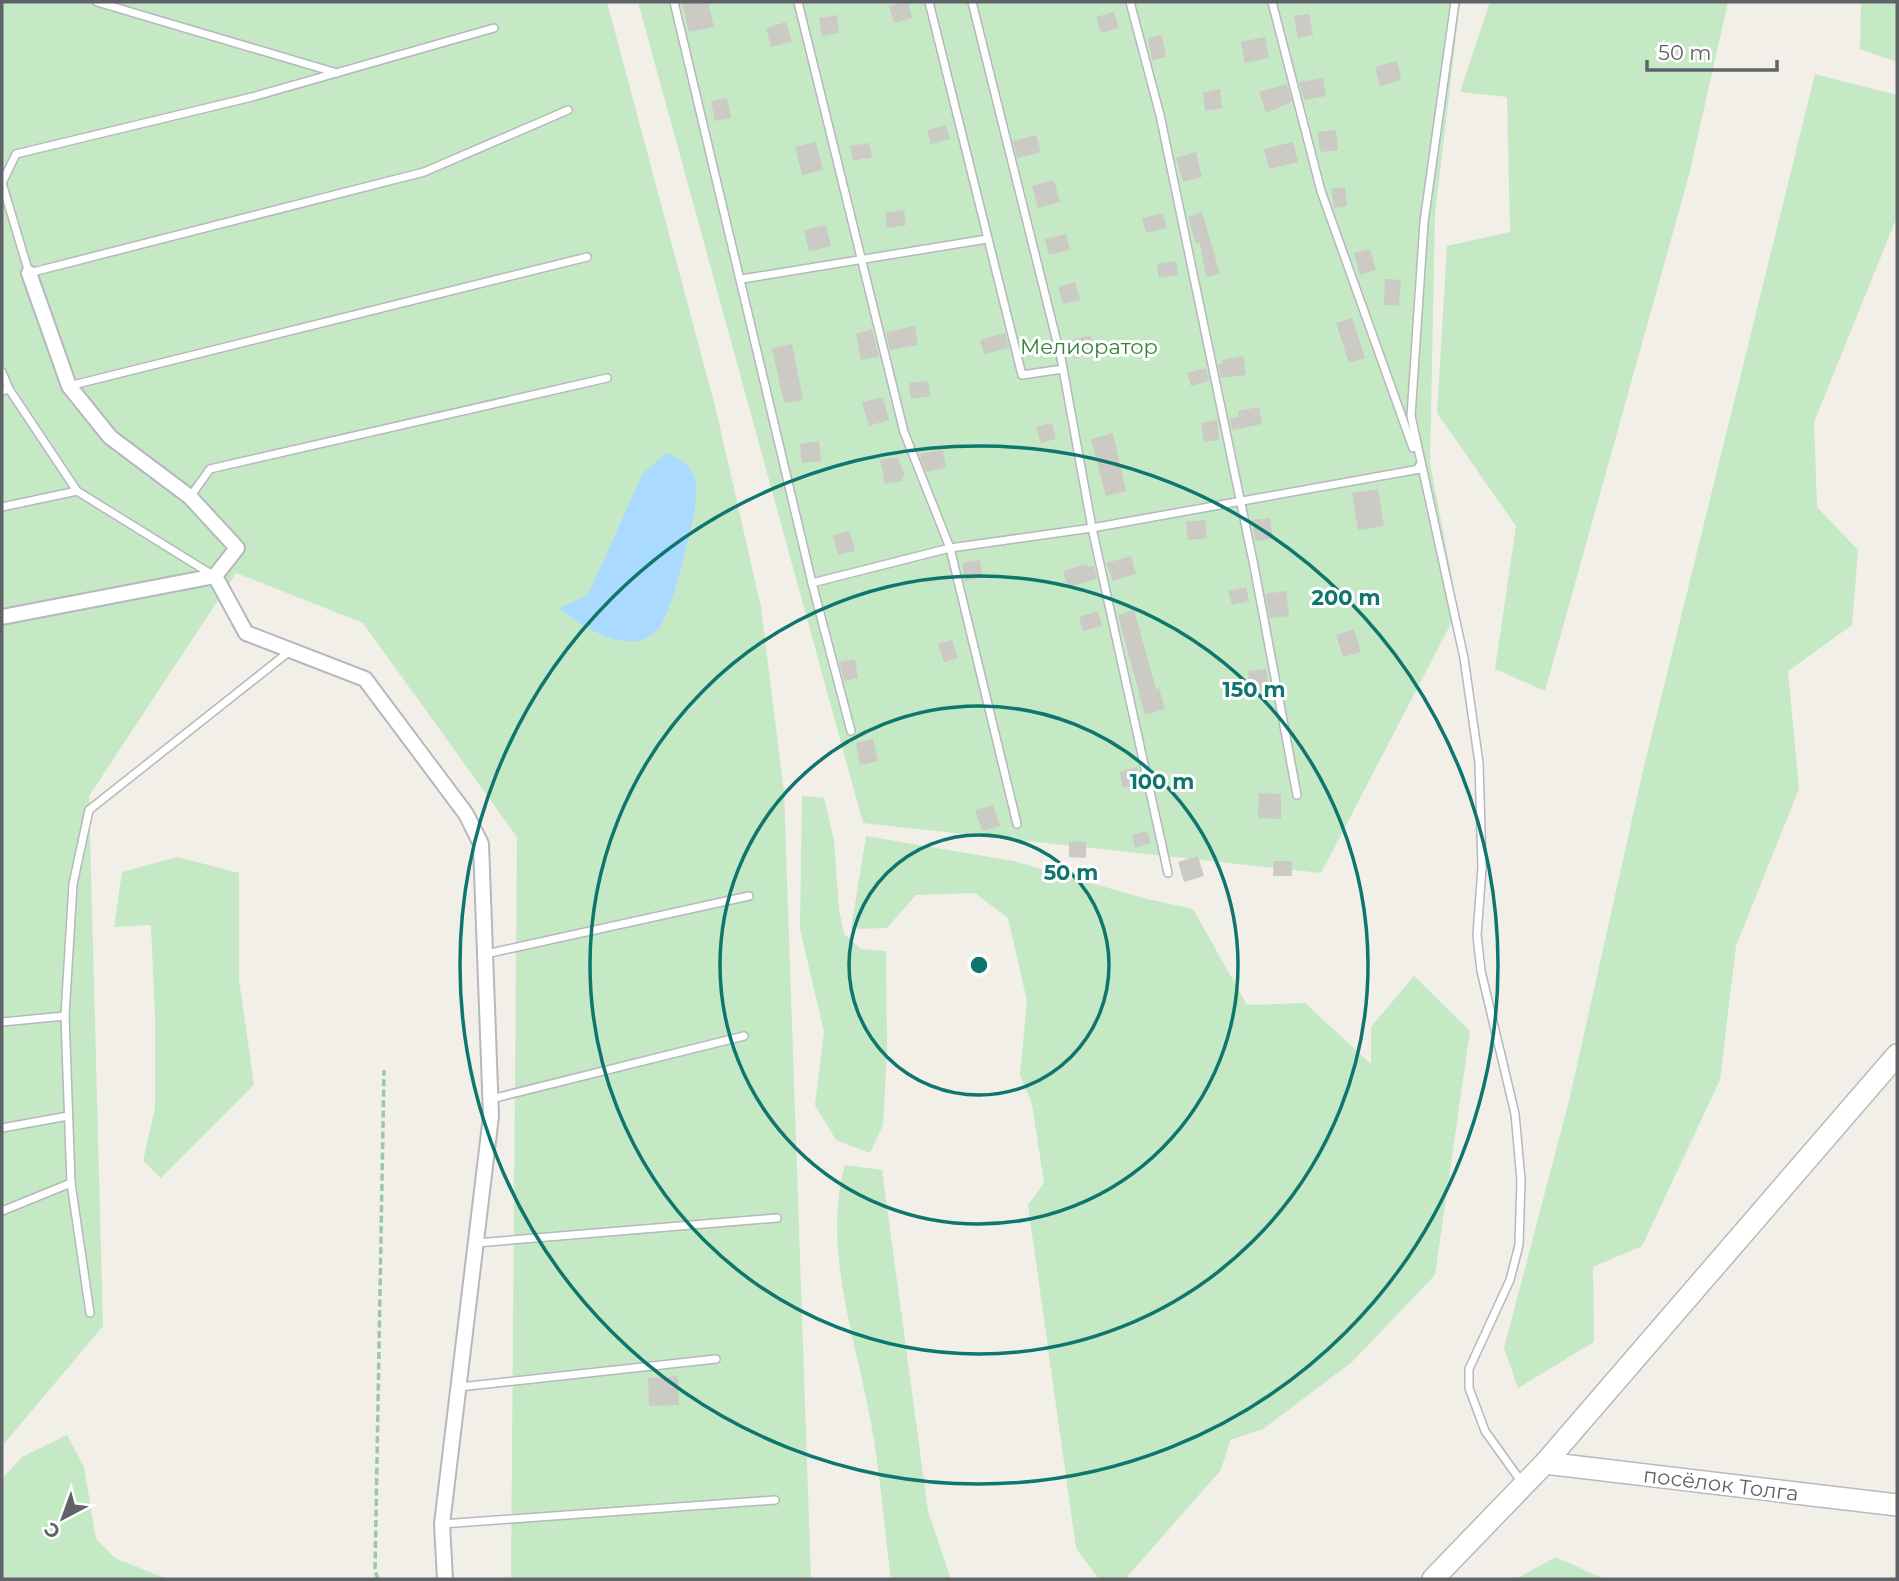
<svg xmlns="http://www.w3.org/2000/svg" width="1899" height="1581" viewBox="0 0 1899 1581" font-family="Montserrat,sans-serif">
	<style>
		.green { fill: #c5e8c5 }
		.water { fill: #aadaff }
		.building { fill: #cccac5 }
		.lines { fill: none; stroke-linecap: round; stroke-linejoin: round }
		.lane-casing { stroke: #b5b8bc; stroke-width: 10 }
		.street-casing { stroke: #b5b8bc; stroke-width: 18 }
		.secondary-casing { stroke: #b6babf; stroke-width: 24 }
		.path { stroke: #9cc7a9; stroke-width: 3.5; stroke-dasharray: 7 3.5; stroke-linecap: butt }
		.lane { stroke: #fff; stroke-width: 7 }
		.street { stroke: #fff; stroke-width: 14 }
		.secondary { stroke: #fff; stroke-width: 21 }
		.ring { fill: none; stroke: #0f766e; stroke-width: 3.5 }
		.labels { text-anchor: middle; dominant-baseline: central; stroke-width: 6; stroke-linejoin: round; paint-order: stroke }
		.park-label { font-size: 21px; fill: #348238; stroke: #fff }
		.street-label { font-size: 21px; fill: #5f6368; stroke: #fff }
		.centre { fill: #0f766e; stroke: #fff; stroke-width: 3.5 }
		.ring-label { font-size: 21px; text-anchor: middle; font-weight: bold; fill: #0f766e; stroke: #fff; stroke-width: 6; stroke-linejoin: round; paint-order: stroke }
	</style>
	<rect width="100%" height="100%" fill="#f1efe8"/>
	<g class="green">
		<path d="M2 2H607L716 410 761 607 784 792 811 1579H511L517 837 363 623 236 573 89 796 103 1326 2 1446Z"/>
		<path d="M638 2H1460L1435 214 1430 463 1458 610 1321 873 863 823Z"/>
		<path d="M1490 2H1728L1689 175 1545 691 1495 669 1516 526 1437 413 1447 246 1510 232 1507 97 1460 92Z"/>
		<path d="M1861 2H1897V62L1860 49Z"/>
		<path d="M1815 74 1897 95V217L1814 422 1817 507 1858 550 1852 625 1788 671 1799 789 1736 946 1720 1080 1642 1246 1593 1267 1594 1342 1518 1388 1504 1348 1570 1097 1641 779Z"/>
		<path d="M802 796 824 798 834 840 839 910 844 934 861 949 886 951 887 1052 883 1125 870 1153 836 1140 815 1105 824 1032 800 929Z"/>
		<path d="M866 836 1013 861 1147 899 1193 909 1247 1005 1305 1003 1371 1064V1027L1414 976 1470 1031 1435 1275 1352 1362 1263 1429 1230 1440 1221 1470 1125 1579H1099L1076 1548 1028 1205 1044 1183 1032 1104 1020 1075 1027 1001 1008 918 975 893 916 895 887 928 851 929Z"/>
		<path d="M177 857 239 873V980L254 1085 161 1178 143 1161 155 1108V1017L151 925 114 927 122 872Z"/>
		<path d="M845 1165 882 1170 928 1511 951 1579H891C885 1533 881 1486 874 1440 861 1353 820 1253 845 1165Z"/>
		<path d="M67 1435 84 1467 96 1539 115 1558 167 1579H2V1479L22 1457Z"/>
		<path d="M1556 1557 1604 1579H1516Z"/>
	</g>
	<path class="water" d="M667 453C677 458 686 462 692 472 702 490 692 522 688 541 684 558 670 615 659 628 633 660 582 627 559 608L588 595 643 473Z"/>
	<g class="building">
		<path d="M682 2H708L714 27 689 32Z"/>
		<path d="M908 2 912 18 894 23 889 6Z"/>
		<path d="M1114 12 1119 28 1101 33 1096 17Z"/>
		<path d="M1309 14 1313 35 1298 38 1294 16Z"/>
		<path d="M837 15 839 33 822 36 819 18Z"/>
		<path d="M786 22 792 42 771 47 766 28Z"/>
		<path d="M1162 35 1166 57 1152 60 1148 38Z"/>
		<path d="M1265 37 1269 58 1245 63 1241 42Z"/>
		<path d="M1397 61 1401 80 1380 86 1375 67Z"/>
		<path d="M1323 78 1326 96 1304 100 1299 82Z"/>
		<path d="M1287 84 1292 102 1266 113 1259 92Z"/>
		<path d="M1220 89 1222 108 1205 111 1203 92Z"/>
		<path d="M727 98 731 118 715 121 711 101Z"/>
		<path d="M946 125 950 139 931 144 927 130Z"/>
		<path d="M1336 130 1338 150 1320 152 1318 132Z"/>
		<path d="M1036 135 1041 152 1017 158 1013 141Z"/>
		<path d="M816 142 823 170 802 175 795 147Z"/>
		<path d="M1293 142 1298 162 1269 169 1264 149Z"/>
		<path d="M869 143 872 157 853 161 850 146Z"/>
		<path d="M1196 152 1202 177 1183 182 1176 158Z"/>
		<path d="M1054 180 1060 202 1038 208 1032 186Z"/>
		<path d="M1345 187 1347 206 1334 208 1331 189Z"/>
		<path d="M904 210 906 225 887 228 885 213Z"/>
		<path d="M1202 212 1220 274 1206 277 1200 243 1196 244 1188 217Z"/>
		<path d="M1163 213 1167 228 1146 233 1142 218Z"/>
		<path d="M826 225 831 246 809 251 804 230Z"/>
		<path d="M1066 234 1070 250 1049 255 1045 239Z"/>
		<path d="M1370 249 1376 270 1360 275 1354 253Z"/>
		<path d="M1176 261 1178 275 1159 278 1157 264Z"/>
		<path d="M1385 279 1401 280 1399 306 1384 305Z"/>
		<path d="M1075 282 1080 300 1063 304 1058 287Z"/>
		<path d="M1352 318 1365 358 1349 363 1336 323Z"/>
		<path d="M915 326 918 345 890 350 886 332Z"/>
		<path d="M872 329 879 357 861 360 856 334Z"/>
		<path d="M1005 333 1009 348 984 354 980 340Z"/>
		<path d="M1091 335 1096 353 1074 359 1069 341Z"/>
		<path d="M792 344 803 400 784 403 772 348Z"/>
		<path d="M1243 356 1246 375 1221 378 1218 365 1223 363 1222 360Z"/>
		<path d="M1206 368 1209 381 1191 386 1187 373Z"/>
		<path d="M928 381 930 396 911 399 909 383Z"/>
		<path d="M883 397 889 420 869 426 862 402Z"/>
		<path d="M1259 407 1262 424 1232 430 1230 418 1239 417 1238 411Z"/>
		<path d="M1217 420 1219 440 1204 442 1201 423Z"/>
		<path d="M1052 423 1056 439 1041 443 1036 427Z"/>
		<path d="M1113 433 1126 491 1106 496 1091 439Z"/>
		<path d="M819 441 821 461 802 463 800 444Z"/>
		<path d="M943 450 946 468 926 472 919 454Z"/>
		<path d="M898 457 905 476 902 477 903 481 885 484 880 460Z"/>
		<path d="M1378 489 1384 526 1358 530 1352 493Z"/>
		<path d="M1270 518 1273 539 1255 541 1252 520Z"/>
		<path d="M1205 520 1207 538 1188 540 1186 522Z"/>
		<path d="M850 531 855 551 838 555 833 535Z"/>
		<path d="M1131 556 1136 574 1113 581 1106 563Z"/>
		<path d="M980 560 983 577 965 581 962 563Z"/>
		<path d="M1087 564 1088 567 1094 566 1097 579 1068 587 1063 571Z"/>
		<path d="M1246 587 1249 601 1232 605 1228 591Z"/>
		<path d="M1286 591 1289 616 1270 618 1265 594Z"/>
		<path d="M1134 610 1156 689 1159 688 1165 709 1145 715 1118 615Z"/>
		<path d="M1098 611 1102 626 1083 631 1079 617Z"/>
		<path d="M1354 629 1361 652 1343 657 1336 635Z"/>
		<path d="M952 640 958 658 944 662 938 644Z"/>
		<path d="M855 659 858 678 844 681 839 662Z"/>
		<path d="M1266 669 1269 690 1250 692 1248 671Z"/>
		<path d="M873 739 878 761 860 765 856 743Z"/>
		<path d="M1137 767 1141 784 1123 788 1119 772Z"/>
		<path d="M1259 793 1281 794V819L1258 818Z"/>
		<path d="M993 805 1000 826 982 831 975 810Z"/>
		<path d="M1147 831 1151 843 1135 848 1132 835Z"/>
		<path d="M1069 841 1086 842V858L1069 857Z"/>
		<path d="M1198 856 1204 876 1184 882 1178 862Z"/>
		<path d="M1274 861H1292V876H1273Z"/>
		<path d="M678 1376 679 1405 649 1406 648 1378Z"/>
	</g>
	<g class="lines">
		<g class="lane-casing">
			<g id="lane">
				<path d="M97 2 337 73"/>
				<path d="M674 2 812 583 851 731"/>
				<path d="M798 2 904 432 950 548 1017 824"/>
				<path d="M929 2 1022 375 1063 369"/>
				<path d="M972 2 1061 358 1092 528 1168 873"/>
				<path d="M1130 2 1160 115 1254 566 1297 795"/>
				<path d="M1272 2 1321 191 1413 448"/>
				<path d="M1455 2 1424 222 1411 416 1464 658 1479 763 1482 867 1477 935 1481 971 1515 1114 1521 1180 1519 1245 1510 1280 1469 1369V1388L1485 1431 1523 1484"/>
				<path d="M2 183 29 273 424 172 568 110"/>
				<path d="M2 183 16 154 252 97 494 28"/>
				<path d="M742 279 987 239"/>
				<path d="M2 372 9 389"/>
				<path d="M69 386 587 257"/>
				<path d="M2 391 9 389 77 491"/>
				<path d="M190 497 210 469 607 378"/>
				<path d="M2 507 77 491 211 574"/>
				<path d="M812 583 950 548 1092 528 1420 469 1419 466"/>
				<path d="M486 954 749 896"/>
				<path d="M2 1022 65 1016"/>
				<path d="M491 1099 744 1036"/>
				<path d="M2 1128 68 1116"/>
				<path d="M2 1211 71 1183"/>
				<path d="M476 1243 777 1218"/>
				<path d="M90 1313 71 1183 65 1016 73 884 89 810 290 651"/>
				<path d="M459 1387 716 1359"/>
				<path d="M442 1524 775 1500"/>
			</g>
		</g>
		<g class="street-casing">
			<g id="street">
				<path d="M215 576 246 633 365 679 466 814 481 844 491 1116 442 1524 445 1579"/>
				<path d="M2 617 215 576 237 548 190 497 110 437 69 386 29 273"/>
			</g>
		</g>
		<g class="secondary-casing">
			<g id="secondary">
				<path d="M1545 1463 1897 1505"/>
				<path d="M1433 1579 1545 1463 1897 1055"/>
			</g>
		</g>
		<path class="path" d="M378 1579 375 1571 384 1070"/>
		<use href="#lane" class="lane"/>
		<use href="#street" class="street"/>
		<use href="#secondary" class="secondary"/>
	</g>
	<g class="ring">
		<circle cx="979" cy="965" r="130"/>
		<circle cx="979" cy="965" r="259"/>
		<circle cx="979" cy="965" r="389"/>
		<circle cx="979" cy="965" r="519"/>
	</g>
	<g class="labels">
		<g class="park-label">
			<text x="1089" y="346">Мелиоратор</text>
		</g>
		<g class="street-label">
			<text transform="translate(1721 1484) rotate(7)">посёлок Толга</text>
		</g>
	</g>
	<circle cx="979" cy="965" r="10" class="centre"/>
	<g class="ring-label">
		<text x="1346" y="605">200 m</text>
		<text x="1254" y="697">150 m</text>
		<text x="1162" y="789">100 m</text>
		<text x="1071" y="880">50 m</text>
	</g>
	<rect width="1899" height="1581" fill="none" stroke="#5f6368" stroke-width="7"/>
	<g transform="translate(63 1518) rotate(221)" stroke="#ffffff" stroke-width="5" paint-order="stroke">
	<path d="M0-5L12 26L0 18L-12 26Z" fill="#5f6368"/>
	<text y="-10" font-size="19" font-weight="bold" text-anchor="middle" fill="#5f6368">С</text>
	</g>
	<path d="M1647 60v10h130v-10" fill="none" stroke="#5f6368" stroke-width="3.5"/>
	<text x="1658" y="60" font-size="21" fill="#5f6368" stroke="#ffffff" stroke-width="5" paint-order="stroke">50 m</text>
</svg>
